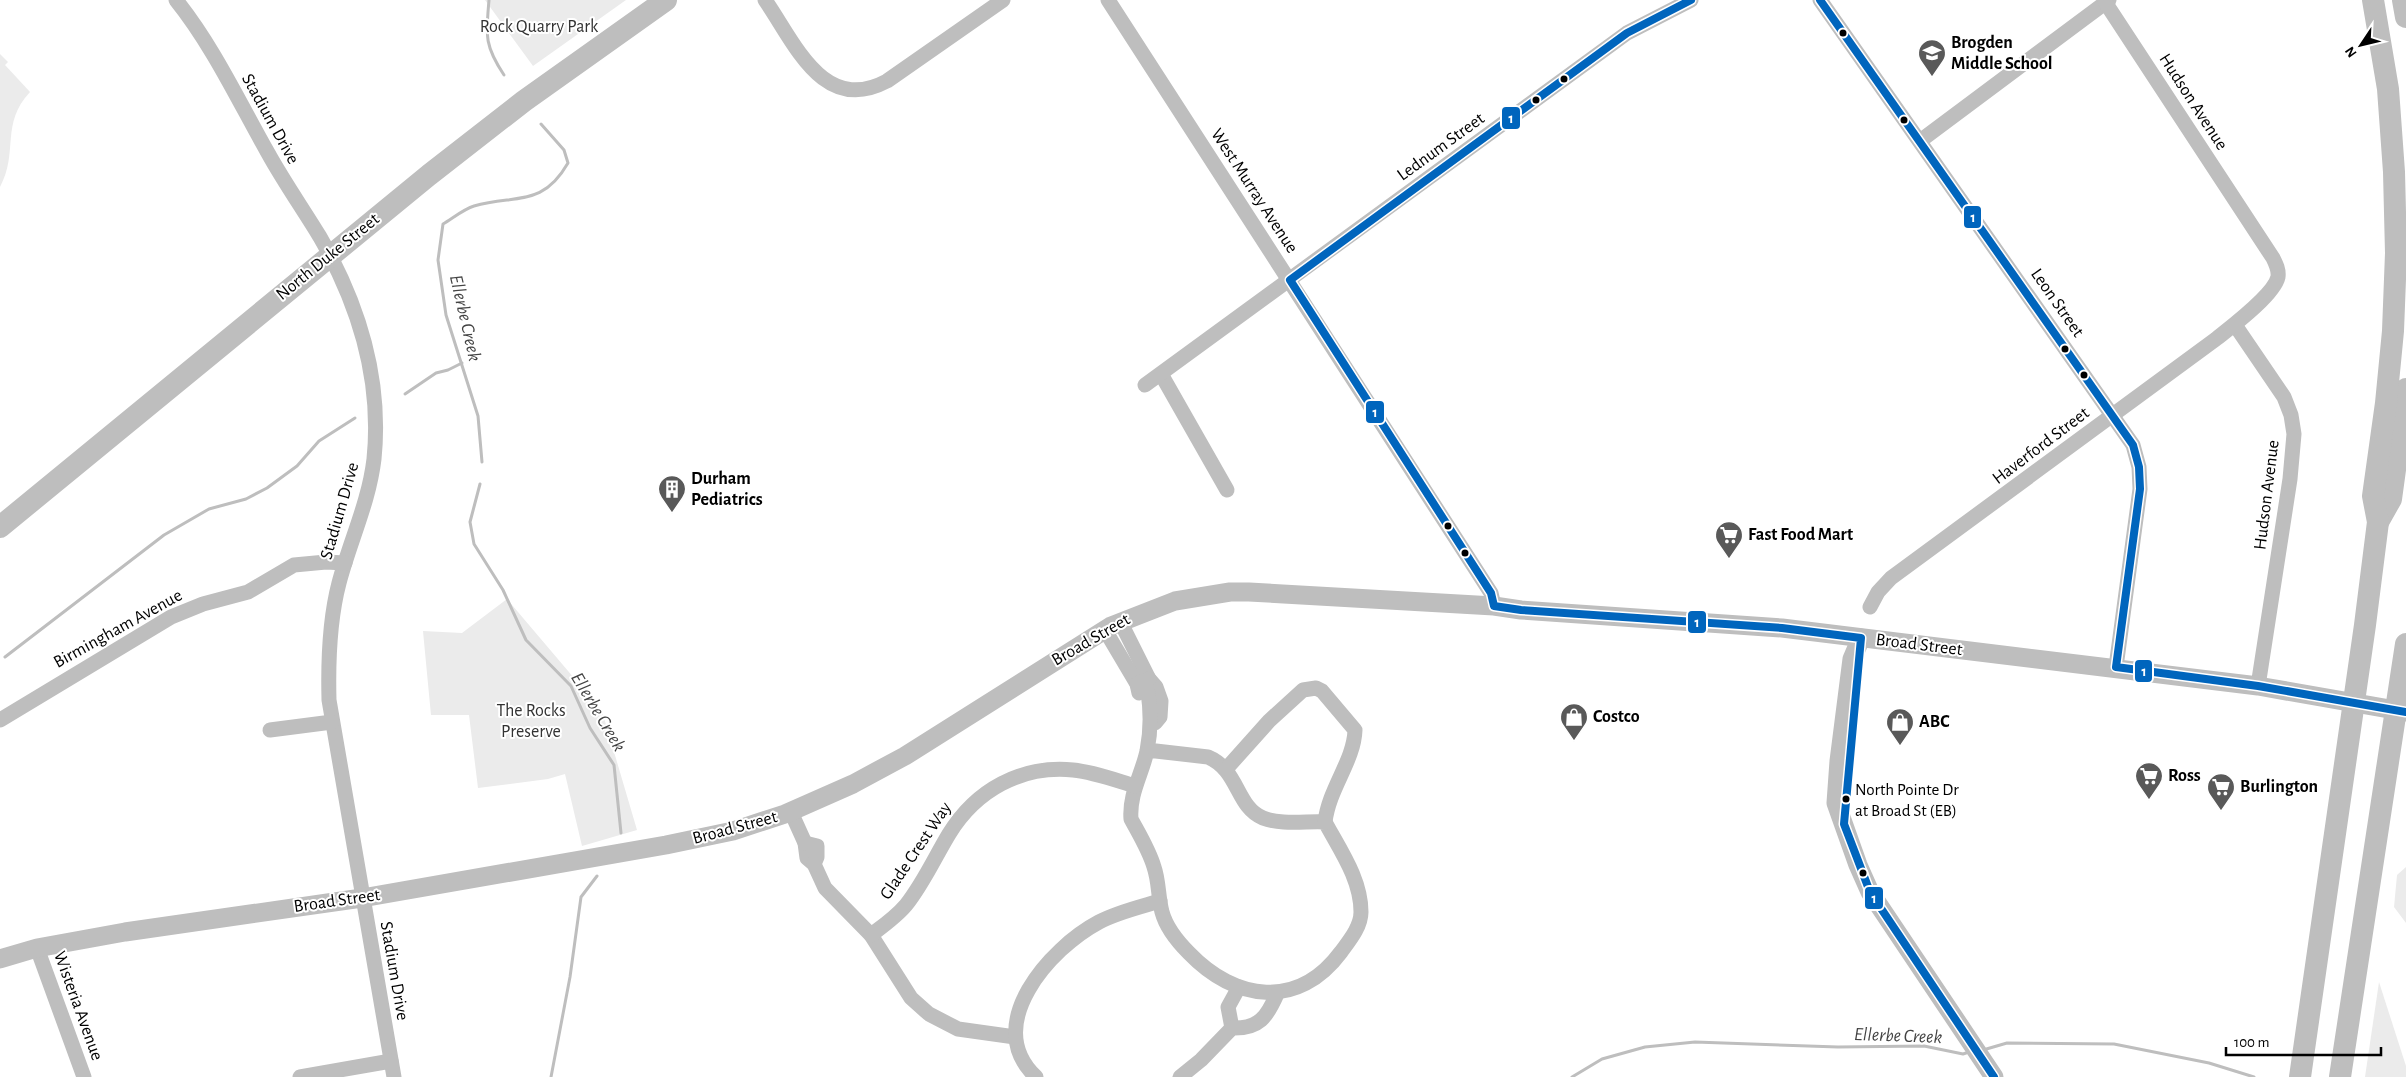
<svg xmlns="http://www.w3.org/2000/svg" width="2406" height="1077" viewBox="0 0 2406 1077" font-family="'Alegreya Sans',sans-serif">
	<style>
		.green { fill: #ebebeb }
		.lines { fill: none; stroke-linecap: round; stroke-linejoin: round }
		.stream { stroke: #bebebe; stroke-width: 3 }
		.minor { stroke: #bebebe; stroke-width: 15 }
		.major { stroke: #bebebe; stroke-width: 19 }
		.highway { stroke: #bebebe; stroke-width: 22 }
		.bus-1-casing { stroke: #fff; stroke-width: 11 }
		.bus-1 { stroke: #0065bd; stroke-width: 8 }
		.bus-dot { fill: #000; stroke: #fff; stroke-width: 2 }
		.labels { text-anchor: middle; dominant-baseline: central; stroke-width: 4; stroke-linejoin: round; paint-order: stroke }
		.bus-label { font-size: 17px; fill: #000; stroke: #fff; text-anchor: start }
		.park-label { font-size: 18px; fill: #323232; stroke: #fff }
		.poi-label { font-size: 18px; font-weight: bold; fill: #000; stroke: #fff; text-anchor: start }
		.street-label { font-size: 18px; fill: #000; stroke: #fff }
		.water-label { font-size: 19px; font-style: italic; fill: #434343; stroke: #fff }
		.line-badge { stroke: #fff; stroke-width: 2 }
		.badge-label { font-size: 14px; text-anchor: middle; font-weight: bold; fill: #fff }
	</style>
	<rect width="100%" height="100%" fill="#fff"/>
	<g class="green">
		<path d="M485 0H626L533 66Z"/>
		<path d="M0 54 8 62 5 65 30 92C0 124 19 152 0 187Z"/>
		<path d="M507 599 602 711 637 830 582 846 565 774 548 779 478 788 469 715H431L423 631 462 633Z"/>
		<path d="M2406 867V923L2394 907 2397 875Z"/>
		<path d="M2379 982 2406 1066V1077H2365Z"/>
	</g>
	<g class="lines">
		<g class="stream">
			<path d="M489 0C486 35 484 45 504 75"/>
			<path d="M405 394 436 373 448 370 462 363"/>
			<path d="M482 462 478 416 446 315 438 260 443 224C453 218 464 209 474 206 516 194 542 208 568 163L564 150 541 124"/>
			<path d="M480 484 470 522 474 544 503 590 526 640 571 686 590 728 614 765 621 833"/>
			<path d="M5 657 164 535 209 509 246 499 267 488 297 466 319 441 355 418"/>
			<path d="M1983 1050 2007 1043 2114 1044 2209 1063 2254 1077"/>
			<path d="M551 1077 570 977 581 897 597 876"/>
			<path d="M1572 1077 1602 1059 1645 1047 1695 1042 1838 1047 1924 1046 1963 1054 1969 1052"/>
		</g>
		<g class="minor">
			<path d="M176 0C213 46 239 102 268 153 284 182 303 209 320 237 359 305 382 380 374 459 369 502 350 541 339 583 329 621 328 661 329 700L394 1077"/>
			<path d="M765 0C795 43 823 115 887 81L1003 0"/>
			<path d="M1108 0 1491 593 1494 606"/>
			<path d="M1820 0 2133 445 2139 467 2140 489 2116 667"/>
			<path d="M1920 141 2109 0"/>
			<path d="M2235 325 2284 397 2291 415 2294 434 2290 479 2258 686"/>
			<path d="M1161 374 1227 490"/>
			<path d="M1145 385 1627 33 1691 0"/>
			<path d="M1870 607 1878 592 1891 578 2216 339C2231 327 2274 295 2278 277 2279 270 2276 264 2273 258L2105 2"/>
			<path d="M1120 621 1149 679 1156 687 1161 701 1160 717 1155 723"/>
			<path d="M1105 630 1137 684 1139 693"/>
			<path d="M0 720 171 617 203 604 248 592 294 565 326 562 345 563"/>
			<path d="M270 730 332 722"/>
			<path d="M1147 750 1208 757C1239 770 1236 807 1263 818 1281 825 1306 821 1325 822 1340 850 1361 879 1361 912 1361 927 1349 941 1341 952 1298 1010 1235 1001 1189 953 1177 941 1166 927 1162 912 1158 897 1159 881 1154 867 1149 850 1139 834 1131 819 1129 794 1142 774 1147 751 1151 731 1151 712 1148 692L1137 684 1149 679"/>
			<path d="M1227 768 1269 721 1303 690 1316 688 1322 691 1355 730C1354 761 1329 788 1325 822"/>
			<path d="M791 812 805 843 807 858 814 864 825 888 871 935 911 998 929 1014 958 1029 1015 1037"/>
			<path d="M805 843 817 846V857L814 864"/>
			<path d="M871 935C883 926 896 917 906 905 923 884 935 857 949 834 976 790 1021 765 1073 770 1094 772 1115 780 1135 786"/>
			<path d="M37 948 84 1077"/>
			<path d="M1232 1028 1228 1007 1239 987"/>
			<path d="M300 1077 391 1061"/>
			<path d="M1036 1077C981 1025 1050 948 1099 922 1118 912 1140 907 1160 901"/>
			<path d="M1180 1077 1201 1060 1232 1028C1259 1029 1267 1017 1277 994"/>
		</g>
		<g class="major">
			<path d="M1861 638 1852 659 1839 761 1836 803 1858 865 1870 892 1994 1077"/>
			<path d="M0 959 37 948 125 932 362 898 666 845 733 831 785 814 853 784 905 756 1111 626 1175 601 1230 592H1249L1494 606 1521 610 1782 628 2258 686 2406 712"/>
		</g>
		<g class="highway">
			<path d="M2403 0 2406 17"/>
			<path d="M2378 522 2391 499 2406 389"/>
			<path d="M0 527 429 175 524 101 666 0"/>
			<path d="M2300 1077 2365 625 2378 522 2373 496 2386 403 2393 331 2396 253 2394 172 2388 89 2373 0"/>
			<path d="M2340 1077 2406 644"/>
		</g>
		<g class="bus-1-casing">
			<g id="bus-1">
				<path d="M1691 0 1627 33 1290 280 1491 593 1494 606 1521 610 1782 628 1861 638 1844 824 1870 892 1994 1077"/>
				<path d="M1820 0 2133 445 2139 467 2140 489 2116 667 2258 686 2406 712"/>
			</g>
		</g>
		<use href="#bus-1" class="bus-1"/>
	</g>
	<defs>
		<g id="school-pin" transform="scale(1.4375)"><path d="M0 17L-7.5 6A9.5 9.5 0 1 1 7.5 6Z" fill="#595959" stroke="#fff"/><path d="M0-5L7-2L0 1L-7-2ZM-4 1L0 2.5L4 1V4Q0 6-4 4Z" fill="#fff"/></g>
		<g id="building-pin" transform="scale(1.4375)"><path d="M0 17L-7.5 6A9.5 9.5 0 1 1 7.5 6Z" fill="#595959" stroke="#fff"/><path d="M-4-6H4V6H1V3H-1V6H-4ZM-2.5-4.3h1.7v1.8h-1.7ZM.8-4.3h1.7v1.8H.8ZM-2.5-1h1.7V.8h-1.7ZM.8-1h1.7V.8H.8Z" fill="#fff"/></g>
		<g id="supermarket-pin" transform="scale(1.4375)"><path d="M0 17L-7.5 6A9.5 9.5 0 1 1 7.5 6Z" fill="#595959" stroke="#fff"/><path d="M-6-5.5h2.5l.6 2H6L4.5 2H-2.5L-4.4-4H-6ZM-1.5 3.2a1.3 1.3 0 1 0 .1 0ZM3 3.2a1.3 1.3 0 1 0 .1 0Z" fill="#fff"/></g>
		<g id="shop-pin" transform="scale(1.4375)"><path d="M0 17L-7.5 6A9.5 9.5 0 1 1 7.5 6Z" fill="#595959" stroke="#fff"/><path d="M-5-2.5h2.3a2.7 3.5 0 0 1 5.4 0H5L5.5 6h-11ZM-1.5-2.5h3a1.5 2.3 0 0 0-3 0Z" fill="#fff"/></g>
	</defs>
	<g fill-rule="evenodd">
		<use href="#school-pin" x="1932" y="53"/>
		<use href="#building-pin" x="672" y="489"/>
		<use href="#supermarket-pin" x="1729" y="535"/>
		<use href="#shop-pin" x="1574" y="717"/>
		<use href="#shop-pin" x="1900" y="722"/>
		<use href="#supermarket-pin" x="2149" y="776"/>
		<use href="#supermarket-pin" x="2221" y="787"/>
	</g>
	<g class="bus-dot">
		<circle cx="1843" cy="33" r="4.5"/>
		<circle cx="1564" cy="79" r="4.5"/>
		<circle cx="1536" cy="100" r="4.5"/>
		<circle cx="1904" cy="120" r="4.5"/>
		<circle cx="2065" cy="349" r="4.5"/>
		<circle cx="2084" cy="375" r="4.5"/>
		<circle cx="1448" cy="526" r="4.5"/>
		<circle cx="1465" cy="553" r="4.5"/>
		<circle cx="1846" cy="799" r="4.5"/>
		<circle cx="1863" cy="873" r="4.5"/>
	</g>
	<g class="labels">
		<g class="bus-label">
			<text x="1855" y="789">North Pointe Dr<tspan x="1855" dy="21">at Broad St (EB)</tspan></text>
		</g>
		<g class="park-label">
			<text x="539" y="27">Rock Quarry Park</text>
			<text x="531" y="711">The Rocks<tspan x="531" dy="21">Preserve</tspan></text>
		</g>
		<g class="poi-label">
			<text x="1951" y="43">Brogden<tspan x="1951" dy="21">Middle School</tspan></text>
			<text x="691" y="479">Durham<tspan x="691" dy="21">Pediatrics</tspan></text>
			<text x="1748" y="535">Fast Food Mart</text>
			<text x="1593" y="717">Costco</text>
			<text x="1919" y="722">ABC</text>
			<text x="2168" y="776">Ross</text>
			<text x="2240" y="787">Burlington</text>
		</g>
		<g class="street-label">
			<text transform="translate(2193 102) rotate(57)">Hudson Avenue</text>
			<text transform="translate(270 119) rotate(61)">Stadium Drive</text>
			<text transform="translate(1441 147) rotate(-36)">Lednum Street</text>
			<text transform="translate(1254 191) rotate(57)">West Murray Avenue</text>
			<text transform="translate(328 257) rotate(-39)">North Duke Street</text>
			<text transform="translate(2057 303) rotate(55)">Leon Street</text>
			<text transform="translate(2041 446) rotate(-37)">Haverford Street</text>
			<text transform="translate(2267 495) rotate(-83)">Hudson Avenue</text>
			<text transform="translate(340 511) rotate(-74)">Stadium Drive</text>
			<text transform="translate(118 629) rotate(-29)">Birmingham Avenue</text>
			<text transform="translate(1091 640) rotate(-30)">Broad Street</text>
			<text transform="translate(1919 645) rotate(7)">Broad Street</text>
			<text transform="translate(735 828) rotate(-15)">Broad Street</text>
			<text transform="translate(916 851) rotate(-56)">Glade Crest Way</text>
			<text transform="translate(337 901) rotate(-8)">Broad Street</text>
			<text transform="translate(394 971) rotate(80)">Stadium Drive</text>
			<text transform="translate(78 1006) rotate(70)">Wisteria Avenue</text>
		</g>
		<g class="water-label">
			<text transform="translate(465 318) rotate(77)">Ellerbe Creek</text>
			<text transform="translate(598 712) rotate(59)">Ellerbe Creek</text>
			<text transform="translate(1898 1036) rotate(2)">Ellerbe Creek</text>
		</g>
	</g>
	<g class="line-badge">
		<rect x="1501" y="106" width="20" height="24" rx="5" fill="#0065bd"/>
		<rect x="1963" y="205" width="19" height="24" rx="5" fill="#0065bd"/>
		<rect x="1365" y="400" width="20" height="24" rx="5" fill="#0065bd"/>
		<rect x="1687" y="610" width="20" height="24" rx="5" fill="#0065bd"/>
		<rect x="2134" y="659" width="19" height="24" rx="5" fill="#0065bd"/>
		<rect x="1864" y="886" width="20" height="24" rx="5" fill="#0065bd"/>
	</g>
	<g class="badge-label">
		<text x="1511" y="123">1</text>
		<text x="1973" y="222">1</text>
		<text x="1375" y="417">1</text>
		<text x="1697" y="627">1</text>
		<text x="2144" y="676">1</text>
		<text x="1874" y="903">1</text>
	</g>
	<g transform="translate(2361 45) rotate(235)" stroke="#ffffff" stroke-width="4" paint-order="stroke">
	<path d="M0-4L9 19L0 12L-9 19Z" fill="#000000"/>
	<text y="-8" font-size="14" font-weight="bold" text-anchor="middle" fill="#000000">N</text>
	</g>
	<path d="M2226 1047v8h155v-8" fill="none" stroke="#000000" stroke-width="2.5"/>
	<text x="2234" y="1047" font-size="15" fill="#000000" stroke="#ffffff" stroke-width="4" paint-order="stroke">100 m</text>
</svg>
